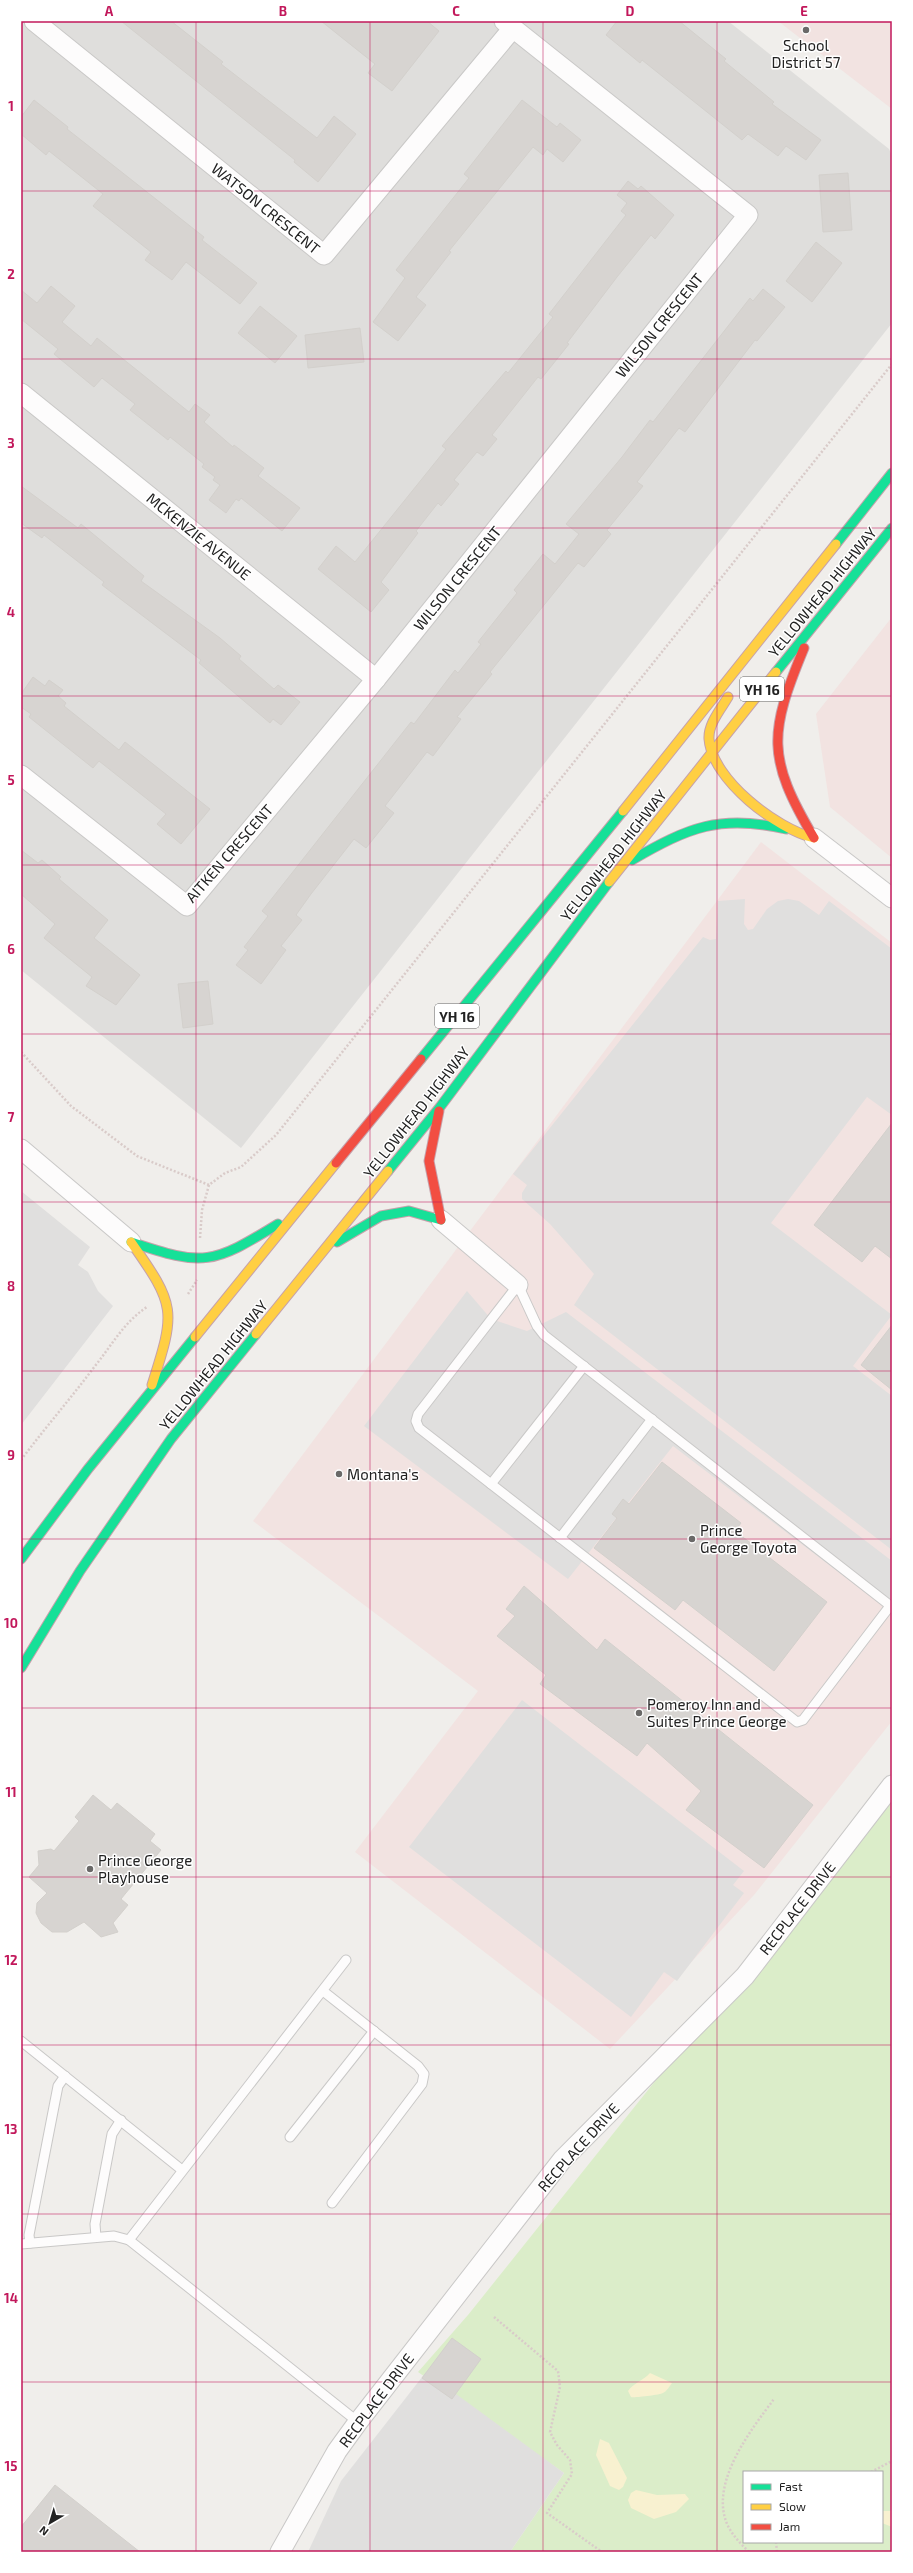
<svg xmlns="http://www.w3.org/2000/svg" width="913" height="2573" viewBox="0 0 913 2573" font-family="'Exo 2',sans-serif">
	<style>
		.residential { fill: #dfdedc }
		.commercial { fill: #f2e3e1 }
		.grass { fill: #dbedc9; fill-rule: evenodd }
		.sand { fill: #f8f1d0 }
		.parking { fill: #e0dfde }
		.building { fill: #d7d4d1; stroke: #d3d0cc }
		.lines { fill: none; stroke-linecap: round; stroke-linejoin: round }
		.lane-casing { stroke: #c9c8c7; stroke-width: 11 }
		.street-casing { stroke: #c9c8c7; stroke-width: 21 }
		.fast-casing { stroke: #c6a1ab; stroke-width: 11 }
		.slow-casing { stroke: #c6a1ab; stroke-width: 11 }
		.jam-casing { stroke: #c6a1ab; stroke-width: 11 }
		.path { stroke: #d9cbc9; stroke-width: 2.5; stroke-dasharray: 2 2; stroke-linecap: butt }
		.lane { stroke: #fdfcfc; stroke-width: 9 }
		.street { stroke: #fdfcfc; stroke-width: 19 }
		.fast { stroke: #16e098; stroke-width: 9 }
		.slow { stroke: #ffcf43; stroke-width: 9 }
		.jam { stroke: #f24e42; stroke-width: 9 }
		.grid { fill: none; stroke: #c2185b; stroke-width: 1; stroke-opacity: 0.55 }
		.poi-dot { fill: #6a6968; stroke: #fff; stroke-width: 1.5 }
		.labels { text-anchor: middle; dominant-baseline: central; stroke-width: 3; stroke-linejoin: round; paint-order: stroke }
		.shield { fill: #fff; stroke: #646464; stroke-width: 1 }
		.shield-label { font-size: 14px; font-weight: bold; fill: #222 }
		.poi-label { font-size: 15px; fill: #222; stroke: #fff; text-anchor: start }
		.street-label { font-size: 15px; fill: #222; stroke: #fff }
		.neatline { fill: none; stroke: #c2185b; stroke-width: 1.5 }
		.grid-label { font-size: 13px; text-anchor: middle; font-weight: bold; fill: #c2185b }
	</style>
	<rect width="100%" height="100%" fill="#f0eeeb"/>
	<path class="residential" d="M21 21H728L889 149 892 156V323L241 1148 21 970Z"/>
	<g class="commercial">
		<path d="M778 21H892V109Z"/>
		<path d="M892 617V858L830 807 816 714Z"/>
		<path d="M761 842 892 943V1721L754 1895 610 2049 355 1852 478 1691 253 1521Z"/>
	</g>
	<path class="grass" d="M892 1785V2552H510L564 2473 418 2372 468 2315ZM744 2472H882V2542H744Z"/>
	<g class="sand">
		<path d="M650 2373 672 2383C669 2387 667 2391 663 2393 659 2395 634 2398 631 2397L628 2391C633 2383 643 2381 650 2373Z"/>
		<path d="M600 2439 609 2443 627 2478 623 2487 619 2490 610 2486 596 2455Z"/>
		<path d="M636 2490 657 2495 685 2494 689 2499 676 2512 654 2519 631 2508 628 2500 631 2493Z"/>
		<path d="M882 2511H892V2527L882 2523Z"/>
	</g>
	<g class="parking">
		<path d="M745 899 744 924 748 930 753 929 767 909 778 901 788 899 799 901 819 915 829 901 892 949V1115L867 1097 771 1223 892 1315 853 1366 892 1396V1550L574 1305 594 1274 550 1224 522 1199V1193L527 1185 513 1174 703 937 710 940 716 939 718 901Z"/>
		<path d="M21 1191 90 1247 78 1265 88 1272 98 1291 113 1306 21 1425Z"/>
		<path d="M467 1291 491 1319 527 1331 566 1312 892 1561V1613L673 1446 568 1579 364 1426Z"/>
		<path d="M522 1700 744 1871 733 1885 744 1893 677 1981 664 1972 631 2017 409 1847Z"/>
		<path d="M426 2372 564 2473 510 2552H308L341 2481Z"/>
	</g>
	<g class="building">
		<path d="M121 21H171L223 62 221 64 317 138 334 116 356 134 318 182 294 162 295 160Z"/>
		<path d="M321 21H427L439 31 392 91 368 73 375 64Z"/>
		<path d="M617 21H679L726 59 724 61 774 102 772 104 821 140 806 160 786 146 778 156 748 134 742 140 642 60 640 63 606 35Z"/>
		<path d="M34 100 68 127 67 129 204 237 202 240 257 283 240 304 186 262 172 280 145 260 151 252 93 206 103 194 49 151 46 155 21 134V117Z"/>
		<path d="M522 100 557 127 560 123 581 140 563 162 547 149 543 155 533 147 449 251 451 252 416 297 426 305 398 341 373 322 405 278 396 270 469 178 464 174Z"/>
		<path d="M848 173 852 230 823 232 819 175Z"/>
		<path d="M628 181 638 189 641 186 674 215 655 239 651 235 617 277 567 343 569 344 541 379 538 377 492 435 497 439 483 456 477 452 454 480 459 484 441 506 438 503 416 531 418 533 381 582 389 590 371 612 318 569 336 546 355 562 446 449 442 446 506 371 508 373 553 317 549 314 626 215 621 211 627 203 617 195Z"/>
		<path d="M816 242 842 263 812 302 786 281Z"/>
		<path d="M51 286 75 306 62 322 91 346 97 338 189 412 195 404 210 415 204 422 233 447 234 445 264 468 258 476 300 508 282 531 241 498 239 501 236 499 226 513 209 500 220 485 213 480 215 477 202 467 204 464 170 437 168 440 130 410 135 404 102 378 94 387 54 354 58 349 21 319V290L37 303Z"/>
		<path d="M763 289 785 307 757 341 755 340 685 432 679 428 637 482 643 486 607 530 611 534 584 567 578 563 490 672 492 674 457 717 461 719 433 756 427 752 385 806 394 813 366 848 354 839 311 894 296 915 302 920 281 946 286 950 261 984 236 965 248 950 244 947 268 916 262 911 411 722 414 724 455 670 458 673 481 644 478 642 517 593 514 590 543 554 555 564 579 534 566 524 622 457 650 420 653 422 750 298 753 301Z"/>
		<path d="M260 306 297 336 275 363 238 333Z"/>
		<path d="M360 328 364 362 308 368 305 335Z"/>
		<path d="M21 486 78 528 81 524 144 576 141 581 220 638 241 656 239 659 274 689 278 685 300 702 281 725 273 719 270 723 199 663 201 660 102 585 104 582 44 535 42 538 21 523Z"/>
		<path d="M33 677 45 686 49 680 63 690 58 696 66 703 64 706 119 750 125 742 210 809 181 844 157 824 166 814 99 761 93 768 29 717 31 714 21 707V694Z"/>
		<path d="M21 850 38 863 42 860 61 877 59 879 108 920 94 938 140 975 116 1005 86 986 92 977 44 938 55 924 21 894Z"/>
		<path d="M208 981 213 1024 183 1028 178 984Z"/>
		<path d="M892 1123V1259L875 1246 862 1262 814 1225Z"/>
		<path d="M892 1325V1390L861 1365Z"/>
		<path d="M662 1462 741 1523 735 1531 827 1602 774 1671 683 1600 675 1610 594 1548 617 1518 612 1514 623 1499 629 1504Z"/>
		<path d="M524 1586 597 1650 605 1639 813 1805 764 1868 686 1810 701 1791 647 1743 637 1756 540 1684 546 1675 497 1636 515 1616 506 1609Z"/>
		<path d="M93 1795 111 1810 117 1803 155 1834 150 1841 161 1850 121 1899 128 1905 113 1923 118 1932 101 1937 84 1922 67 1932H52L41 1923 36 1913 37 1903 47 1893 29 1877 39 1865 38 1851 51 1849 54 1851 79 1821 75 1817Z"/>
		<path d="M452 2338 481 2359 452 2399 422 2378Z"/>
		<path d="M55 2485 140 2552H21V2527Z"/>
	</g>
	<g class="lines">
		<g class="lane-casing">
			<g id="lane">
				<path d="M491 1484 584 1366"/>
				<path d="M560 1538 652 1419"/>
				<path d="M890 1606 803 1720 797 1722 419 1428 416 1421 418 1414 518 1285 537 1326 544 1335 892 1607"/>
				<path d="M323 1991 418 2066 424 2074 422 2084 332 2203"/>
				<path d="M21 2041 182 2170"/>
				<path d="M290 2137 374 2031"/>
				<path d="M96 2237 95 2224 112 2134 121 2120"/>
				<path d="M129 2240 346 1960"/>
				<path d="M30 2243 29 2235 58 2086 65 2076"/>
				<path d="M21 2244 114 2236 129 2240 358 2422"/>
			</g>
		</g>
		<g class="street-casing">
			<g id="street">
				<path d="M34 21 324 255 513 28"/>
				<path d="M21 393 376 679"/>
				<path d="M21 775 187 906 376 679 748 215 504 21"/>
				<path d="M814 838 892 898"/>
				<path d="M21 1149 131 1242"/>
				<path d="M441 1220 518 1285"/>
				<path d="M280 2552 337 2451 358 2422 562 2160 745 1976 892 1785"/>
			</g>
		</g>
		<g class="fast-casing">
			<g id="fast">
				<path d="M836 544 892 473"/>
				<path d="M776 672 892 528"/>
				<path d="M632 860C689 827 720 814 786 829"/>
				<path d="M421 1059 623 811"/>
				<path d="M388 1171 440 1107 609 882"/>
				<path d="M131 1242C204 1267 213 1264 278 1224"/>
				<path d="M337 1242 381 1216 409 1211 441 1220"/>
				<path d="M21 1559 88 1469 195 1337"/>
				<path d="M21 1668 80 1571 171 1439 256 1334"/>
			</g>
		</g>
		<g class="slow-casing">
			<g id="slow">
				<path d="M728 697C721 709 708 724 709 739 712 780 777 829 814 838"/>
				<path d="M623 811 836 544"/>
				<path d="M609 882 776 672"/>
				<path d="M131 1242C176 1306 176 1310 152 1385"/>
				<path d="M256 1334 388 1171"/>
				<path d="M195 1337 336 1163"/>
			</g>
		</g>
		<g class="jam-casing">
			<g id="jam">
				<path d="M804 648C769 733 766 757 814 838"/>
				<path d="M439 1111 429 1161 441 1220"/>
				<path d="M336 1163 421 1059"/>
			</g>
		</g>
		<g class="path">
			<path d="M21 1052 71 1106 137 1156 209 1185"/>
			<path d="M200 1238 202 1210 209 1185 225 1173 241 1167 276 1135 892 364"/>
			<path d="M188 1294 197 1280"/>
			<path d="M21 1460C45 1428 71 1398 95 1366 112 1345 124 1322 147 1307"/>
			<path d="M494 2317 558 2371 560 2387 550 2432 557 2445 570 2460 572 2474 547 2513 602 2552"/>
			<path d="M871 2472 892 2461"/>
			<path d="M776 2542 777 2552"/>
			<path d="M749 2552C741 2544 733 2536 728 2526 708 2484 751 2430 774 2399"/>
		</g>
		<use href="#lane" class="lane"/>
		<use href="#street" class="street"/>
		<use href="#fast" class="fast"/>
		<use href="#slow" class="slow"/>
		<use href="#jam" class="jam"/>
	</g>
	<path class="grid" d="M196 21V2552M370 21V2552M543 21V2552M717 21V2552M21 191H892M21 359H892M21 528H892M21 696H892M21 865H892M21 1034H892M21 1202H892M21 1371H892M21 1539H892M21 1708H892M21 1877H892M21 2045H892M21 2214H892M21 2382H892"/>
	<g class="poi-dot">
		<circle cx="806" cy="30" r="4"/>
		<circle cx="339" cy="1474" r="4"/>
		<circle cx="692" cy="1539" r="4"/>
		<circle cx="639" cy="1713" r="4"/>
		<circle cx="90" cy="1869" r="4"/>
	</g>
	<g class="labels">
		<g class="shield">
			<rect x="740" y="677" width="44" height="24" rx="3"/>
			<rect x="435" y="1004" width="44" height="24" rx="3"/>
		</g>
		<g class="shield-label">
			<text x="762" y="689">YH 16</text>
			<text x="457" y="1016">YH 16</text>
		</g>
		<g class="poi-label">
			<text x="806" y="45" text-anchor="middle">School<tspan x="806" dy="17">District 57</tspan></text>
			<text x="347" y="1474">Montana's</text>
			<text x="700" y="1530">Prince<tspan x="700" dy="17">George Toyota</tspan></text>
			<text x="647" y="1704">Pomeroy Inn and<tspan x="647" dy="17">Suites Prince George</tspan></text>
			<text x="98" y="1860">Prince George<tspan x="98" dy="17">Playhouse</tspan></text>
		</g>
		<g class="street-label">
			<text transform="translate(266 208) rotate(39)">WATSON CRESCENT</text>
			<text transform="translate(659 325) rotate(-51)">WILSON CRESCENT</text>
			<text transform="translate(199 536) rotate(39)">MCKENZIE AVENUE</text>
			<text transform="translate(457 578) rotate(-51)">WILSON CRESCENT</text>
			<text transform="translate(822 592) rotate(-51)">YELLOWHEAD HIGHWAY</text>
			<text transform="translate(229 853) rotate(-49)">AITKEN CRESCENT</text>
			<text transform="translate(613 855) rotate(-52)">YELLOWHEAD HIGHWAY</text>
			<text transform="translate(416 1112) rotate(-52)">YELLOWHEAD HIGHWAY</text>
			<text transform="translate(213 1365) rotate(-51)">YELLOWHEAD HIGHWAY</text>
			<text transform="translate(797 1908) rotate(-52)">RECPLACE DRIVE</text>
			<text transform="translate(578 2147) rotate(-48)">RECPLACE DRIVE</text>
			<text transform="translate(376 2400) rotate(-53)">RECPLACE DRIVE</text>
		</g>
	</g>
	<rect width="913" height="2573" fill="none" stroke="#ffffff" stroke-width="44"/>
	<rect x="743" y="2471" width="140" height="72" fill="#ffffff" stroke="#a7a7a7"/>
	<rect x="751" y="2484" width="20" height="6" fill="#16e098" stroke="#a7a7a7"/>
	<text x="779" y="2491" font-size="12" fill="#222222">Fast</text>
	<rect x="751" y="2504" width="20" height="6" fill="#ffcf43" stroke="#a7a7a7"/>
	<text x="779" y="2511" font-size="12" fill="#222222">Slow</text>
	<rect x="751" y="2524" width="20" height="6" fill="#f24e42" stroke="#a7a7a7"/>
	<text x="779" y="2531" font-size="12" fill="#222222">Jam</text>
	<g transform="translate(50 2523) rotate(218)" stroke="#ffffff" stroke-width="3" paint-order="stroke">
	<path d="M0-3L7 15L0 10L-7 15Z" fill="#222222"/>
	<text y="-6" font-size="11" font-weight="bold" text-anchor="middle" fill="#222222">N</text>
	</g>
	<rect x="22" y="22" width="869" height="2529" class="neatline"/>
	<g class="grid-label">
		<text x="109" y="16">A</text>
		<text x="283" y="16">B</text>
		<text x="456" y="16">C</text>
		<text x="630" y="16">D</text>
		<text x="804" y="16">E</text>
		<text x="11" y="111">1</text>
		<text x="11" y="279">2</text>
		<text x="11" y="448">3</text>
		<text x="11" y="617">4</text>
		<text x="11" y="785">5</text>
		<text x="11" y="954">6</text>
		<text x="11" y="1122">7</text>
		<text x="11" y="1291">8</text>
		<text x="11" y="1460">9</text>
		<text x="11" y="1628">10</text>
		<text x="11" y="1797">11</text>
		<text x="11" y="1965">12</text>
		<text x="11" y="2134">13</text>
		<text x="11" y="2303">14</text>
		<text x="11" y="2471">15</text>
	</g>
</svg>
